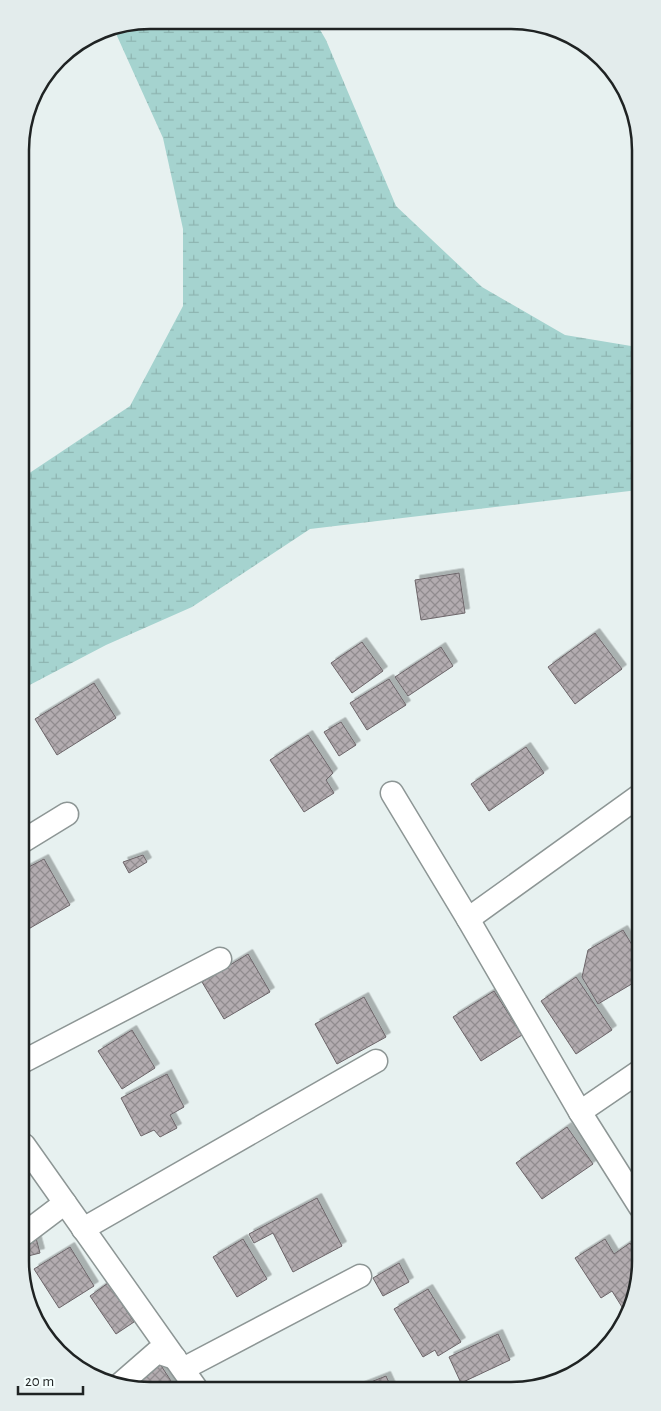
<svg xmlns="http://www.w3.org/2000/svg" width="661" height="1411" viewBox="0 0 661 1411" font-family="'Alegreya Sans',sans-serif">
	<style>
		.wetland { fill: url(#wetland-marsh) }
		.building { fill: url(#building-cross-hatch); stroke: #6c6569; filter: url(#shadow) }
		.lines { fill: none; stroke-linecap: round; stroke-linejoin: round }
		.street-casing { stroke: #8d9695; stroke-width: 25 }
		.street { stroke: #fff; stroke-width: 22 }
		.rim { fill: none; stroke: #1f2323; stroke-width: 2.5 }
	</style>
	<defs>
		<pattern id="wetland-marsh" width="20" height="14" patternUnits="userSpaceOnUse" patternTransform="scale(1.25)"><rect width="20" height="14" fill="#a5d3cf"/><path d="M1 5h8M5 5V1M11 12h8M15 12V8" fill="none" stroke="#8eb5b1"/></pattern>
		<pattern id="building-cross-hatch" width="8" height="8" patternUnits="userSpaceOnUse" patternTransform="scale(1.25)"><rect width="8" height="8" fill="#b3acb0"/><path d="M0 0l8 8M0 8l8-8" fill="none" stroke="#918c8f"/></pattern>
		<filter id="shadow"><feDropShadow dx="4.5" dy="-4.5" stdDeviation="0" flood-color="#0004"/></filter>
	</defs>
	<rect width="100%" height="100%" fill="#e7f1f0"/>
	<path class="wetland" d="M149 20 315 21 326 40 396 206 482 287 565 335 637 347 638 490 310 529 192 607 106 645 22 689V478L130 406 183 306V229L163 138 113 27Z"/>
	<g class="building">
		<path d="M459 573 465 613 421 620 415 580Z"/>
		<path d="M595 633 622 669 575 704 548 667Z"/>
		<path d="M362 642 383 671 352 693 331 663Z"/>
		<path d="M441 647 453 666 408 696 395 677Z"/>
		<path d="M389 679 406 705 367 730 350 703Z"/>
		<path d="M94 683 116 718 57 755 35 719Z"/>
		<path d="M341 722 356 745 339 756 324 732Z"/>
		<path d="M308 735 333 773 326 780 334 793 304 812 270 760Z"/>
		<path d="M526 747 544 773 489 811 471 784Z"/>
		<path d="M143 855 147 862 129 873 123 862Z"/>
		<path d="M44 859 70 905 25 931 23 927V870Z"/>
		<path d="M623 930 640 958V979L598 1004 582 977 588 950Z"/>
		<path d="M248 954 270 992 224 1019 202 982Z"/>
		<path d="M576 977 612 1030 576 1054 541 1001Z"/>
		<path d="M494 991 522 1035 481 1061 453 1017Z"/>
		<path d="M364 997 386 1037 337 1064 315 1024Z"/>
		<path d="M132 1030 155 1068 122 1089 98 1051Z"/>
		<path d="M167 1074 184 1107 170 1115 177 1128 160 1137 154 1130 141 1136 121 1098Z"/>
		<path d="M567 1127 593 1164 542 1199 516 1163Z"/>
		<path d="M317 1198 342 1246 293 1272 273 1233 254 1243 249 1234Z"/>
		<path d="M36 1238 40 1253 28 1256 24 1243Z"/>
		<path d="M243 1239 267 1279 237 1297 213 1257Z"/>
		<path d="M605 1239 614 1254 630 1243 641 1260V1268L631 1274 636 1282 628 1303 622 1307 612 1291 601 1298 575 1258Z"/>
		<path d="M70 1247 94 1286 59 1308 34 1269Z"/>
		<path d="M399 1263 409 1282 383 1296 373 1278Z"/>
		<path d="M108 1283 134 1322 116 1334 90 1296Z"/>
		<path d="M428 1289 461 1342 438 1356 435 1350 423 1357 394 1309Z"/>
		<path d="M498 1334 510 1360 461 1383 449 1357Z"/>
		<path d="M160 1364 173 1384 166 1388 136 1389 132 1382Z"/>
		<path d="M386 1376 391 1387H358Z"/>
	</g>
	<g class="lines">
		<g class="street-casing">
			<g id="street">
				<path d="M392 793 468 919 580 1112 640 1207"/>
				<path d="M23 841 67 814"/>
				<path d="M468 919 639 796"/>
				<path d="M24 1061 220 959"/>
				<path d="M580 1112 640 1071"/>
				<path d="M24 1145 196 1388"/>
				<path d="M83 1229 376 1061"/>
				<path d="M24 1234 65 1203"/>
				<path d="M183 1369 360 1276"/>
				<path d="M118 1386 157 1352 175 1358"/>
			</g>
		</g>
		<use href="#street" class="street"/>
	</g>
	<path d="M0 0H661V1411H0ZM150 29H511A121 121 0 0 1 632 150V1261A121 121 0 0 1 511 1382H150A121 121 0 0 1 29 1261V150A121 121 0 0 1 150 29Z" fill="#e3ecec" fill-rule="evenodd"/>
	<path class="rim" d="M150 29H511A121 121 0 0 1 632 150V1261A121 121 0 0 1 511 1382H150A121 121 0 0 1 29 1261V150A121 121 0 0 1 150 29Z"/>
	<path d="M18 1386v8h65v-8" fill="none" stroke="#1f2323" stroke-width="2.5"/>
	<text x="25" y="1386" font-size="15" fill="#1f2323" stroke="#f4fefd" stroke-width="4" paint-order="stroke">20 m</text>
</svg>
